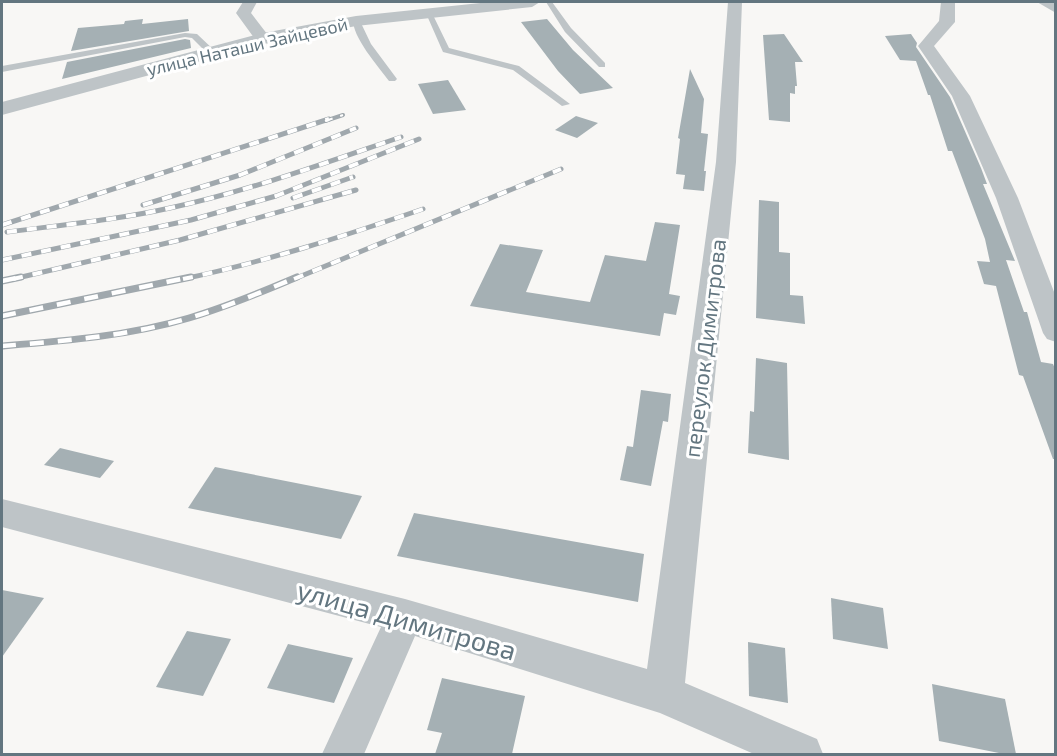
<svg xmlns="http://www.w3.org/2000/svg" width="1057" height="756" viewBox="0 0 1057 756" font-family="'Exo 2',sans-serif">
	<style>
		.building { fill: #a5b0b4 }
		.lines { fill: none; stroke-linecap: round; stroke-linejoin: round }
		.service { fill: #bec4c7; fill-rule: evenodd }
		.minor { fill: #bec4c7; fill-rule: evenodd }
		.tertiary { fill: #bec4c7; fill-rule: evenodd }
		.rail-far2-casing { stroke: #a0a8ad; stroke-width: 4 }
		.rail-far1-casing { stroke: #a0a8ad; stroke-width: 5 }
		.rail-casing { stroke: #a0a8ad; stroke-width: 7 }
		.rail-far2 { stroke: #fff; stroke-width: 2; stroke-dasharray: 8; stroke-linecap: butt }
		.rail-far1 { stroke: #fff; stroke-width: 4; stroke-dasharray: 10; stroke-linecap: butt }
		.rail { stroke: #fff; stroke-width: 4.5; stroke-dasharray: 14; stroke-linecap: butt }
		.labels { text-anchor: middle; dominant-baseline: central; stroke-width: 6; stroke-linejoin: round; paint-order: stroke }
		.far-street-label { font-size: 18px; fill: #637680; stroke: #fff }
		.street-label { font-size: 22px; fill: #637680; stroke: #fff }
		.near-street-label { font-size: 27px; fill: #637680; stroke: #fff }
	</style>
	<rect width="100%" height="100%" fill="#f8f7f5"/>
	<g class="building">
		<path d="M143 19 142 24 188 19 189 31 71 51 78 28 124 24 125 21Z"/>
		<path d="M547 19 573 50 613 88 580 94 558 71 521 22Z"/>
		<path d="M784 34 803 62H795L797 86H795V94L790 93V122L769 120 763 35Z"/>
		<path d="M911 34 917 43 916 47 950 97 981 168 987 184H983L1015 261 1006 260 1024 312H1027L1041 362 1053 364 1056 371V459H1053L1023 376 1019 375 996 286 984 284 977 261 990 262 985 239 952 151H948L930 95H928L916 61 900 60 885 36Z"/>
		<path d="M185 39 190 40 191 48 62 79 67 62Z"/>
		<path d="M690 69 704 99 701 133 708 134 704 171H706L704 191 683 189 685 175 676 174 680 139 678 138Z"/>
		<path d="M448 80 466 110 433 114 418 84Z"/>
		<path d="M576 116 598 123 577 138 555 130Z"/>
		<path d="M759 200 779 202V252L790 253V295L803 296 805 324 756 318Z"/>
		<path d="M655 222 680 225 669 294 680 296 676 315 664 313 660 336 470 306 500 244 543 250 526 292 590 302 605 255 646 261Z"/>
		<path d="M756 358 787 363 789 460 748 453 750 411 754 412Z"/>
		<path d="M641 390 671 394 668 422 663 421 651 486 620 480 627 446 633 447Z"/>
		<path d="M60 448 114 461 100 478 44 465Z"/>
		<path d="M215 467 362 496 341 539 188 508Z"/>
		<path d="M414 513 644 554 638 602 397 556Z"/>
		<path d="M2 590 44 598 2 657Z"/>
		<path d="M831 598 883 608 888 649 833 639Z"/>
		<path d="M187 631 231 639 203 696 156 687Z"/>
		<path d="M748 642 785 648 788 703 749 696Z"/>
		<path d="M288 644 353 658 334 703 267 688Z"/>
		<path d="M442 678 525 696 512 754H435L442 733 427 730Z"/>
		<path d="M932 684 1005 699 1016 754H1004L939 741Z"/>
	</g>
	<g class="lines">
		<g class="service">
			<path d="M546 2H552L571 28 605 63V67H599L565 32Z"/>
			<path d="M425 11 432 13 449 48 519 66 570 104 562 106 513 70 443 52Z"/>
			<path d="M353 19 360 21 371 44 397 79 395 81H389C378 66 352 37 353 19Z"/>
			<path d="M185 33 197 34 215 51V55H209L192 38 185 37 2 72V66Z"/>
		</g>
		<g class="minor">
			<path d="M243 2H257L251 13 271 39 269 42H257L236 13Z"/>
			<path d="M728 2H742L736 162 685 683 817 739 823 754H754L660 713 415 636 364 754H322L381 627 2 527V499L405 599 647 669 716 162Z"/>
			<path d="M941 2H955V22L934 46 970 96 1018 198 1056 297V342L1047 339 1043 333 996 198 952 96 918 46 939 21Z"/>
			<path d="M1037 2 1056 3V13Z"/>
		</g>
		<path class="tertiary" d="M490 2H540L532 7 356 26 264 44 2 115V102L263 33 356 16Z"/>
		<g class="rail-far2-casing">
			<path id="rail-far2" d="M325 121 343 115"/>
		</g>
		<g class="rail-far1-casing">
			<g id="rail-far1">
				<path d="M293 198 353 177"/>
				<path d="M143 205 240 175 356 128"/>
				<path d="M2 225 329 119"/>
				<path d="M7 232C61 225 116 220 170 208 249 191 325 163 401 137"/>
				<path d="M2 260 191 220 276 196 419 139"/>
				<path d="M13 279 180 240 356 190"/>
				<path d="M183 279C265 262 344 236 423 209"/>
				<path d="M294 279 561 169"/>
			</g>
		</g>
		<g class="rail-casing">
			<g id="rail">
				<path d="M2 281 21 277"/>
				<path d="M2 316 191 277"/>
				<path d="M2 346C64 341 129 336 189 318 226 307 262 292 297 277"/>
			</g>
		</g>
		<use href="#rail-far2" class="rail-far2"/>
		<use href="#rail-far1" class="rail-far1"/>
		<use href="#rail" class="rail"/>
	</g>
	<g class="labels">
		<g class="far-street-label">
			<text transform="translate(247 46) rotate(-13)">улица Наташи Зайцевой</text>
		</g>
		<g class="street-label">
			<text transform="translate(704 348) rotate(-83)">переулок Димитрова</text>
		</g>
		<g class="near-street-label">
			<text transform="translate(407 619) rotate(16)">улица Димитрова</text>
		</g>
	</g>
	<rect width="1057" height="756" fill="none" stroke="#637680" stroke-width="6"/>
</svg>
